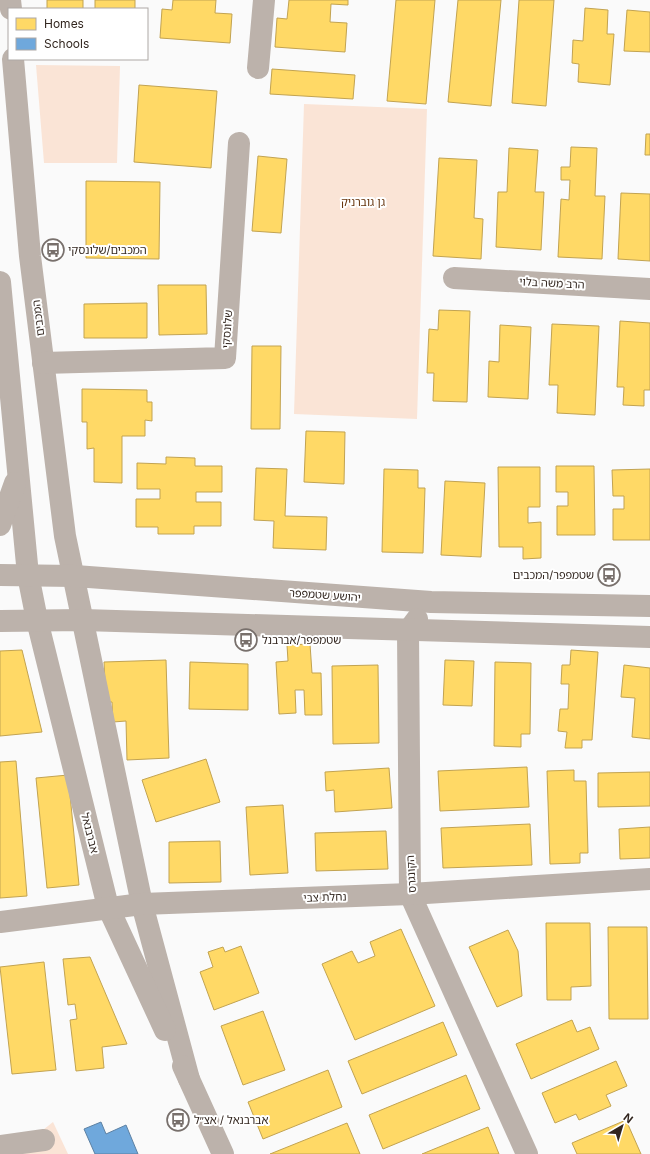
<svg xmlns="http://www.w3.org/2000/svg" width="650" height="1154" viewBox="0 0 650 1154" font-family="Inter,'Noto Sans Hebrew',sans-serif">
	<style>
		.green { fill: #fae4d6 }
		.homes { fill: #ffd966; stroke: #c2a351 }
		.schools { fill: #6fa8dc; stroke: #5d81a3 }
		.lines { fill: none; stroke-linecap: round; stroke-linejoin: round }
		.minor { stroke: #bcb2ab; stroke-width: 22 }
		.labels { text-anchor: middle; dominant-baseline: central; stroke-width: 4; stroke-linejoin: round; paint-order: stroke }
		.park-label { font-size: 11px; fill: #64320a; stroke: #fff }
		.poi-label { font-size: 11px; fill: #32261f; stroke: #fff; text-anchor: start }
		.street-label { font-size: 11px; fill: #32261f; stroke: #fff }
	</style>
	<rect width="100%" height="100%" fill="#fafafa"/>
	<g class="green">
		<path d="M36 65 120 66 117 163H44Z"/>
		<path d="M304 104 427 109 417 419 294 414Z"/>
		<path d="M53 1122 68 1154H13Z"/>
	</g>
	<g class="homes">
		<rect x="47" y="0" width="36" height="9"/>
		<rect x="95" y="0" width="40" height="9"/>
		<path d="M173 0H216L215 13 232 14 230 43 160 38 162 9 172 10Z"/>
		<path d="M289 0H348V5L331 4 330 22 347 23 345 52 275 47 277 18 287 19Z"/>
		<path d="M396 0H435L426 104 387 101Z"/>
		<path d="M458 0H501L491 106 448 102Z"/>
		<path d="M519 0H554L546 106 512 103Z"/>
		<path d="M585 8 608 10 607 34H614L610 85 578 82 579 64 572 63 573 40 583 41Z"/>
		<path d="M627 10 650 12V52L624 51Z"/>
		<path d="M272 69 355 75 353 99 270 94Z"/>
		<path d="M139 85 217 91 211 168 134 162Z"/>
		<path d="M646 134H650V155H645Z"/>
		<path d="M571 147 597 148 595 196H605L602 259 558 257 561 199 569 200 570 180H561V167H570Z"/>
		<path d="M509 148 538 150 535 192H544L541 250 496 247 498 192H507Z"/>
		<path d="M258 156 287 159 281 233 252 231Z"/>
		<path d="M439 158 477 160 474 218 483 219 481 259 433 256Z"/>
		<path d="M86 181 160 182 159 259 86 258Z"/>
		<path d="M621 193 650 194V261L618 259Z"/>
		<path d="M158 285H206L207 334 159 335Z"/>
		<path d="M147 303V338H84V304Z"/>
		<path d="M439 310 470 311 467 402 433 401 434 373H427L429 329 438 330Z"/>
		<path d="M620 321 650 323V390H644V406L623 405 624 387H617Z"/>
		<path d="M552 324 599 326 595 415 557 413 558 385H549Z"/>
		<path d="M500 325 531 327 528 399 488 397 489 361 499 362Z"/>
		<path d="M252 346H281L280 429H251Z"/>
		<path d="M82 389 147 390V402H152V421L145 420V436H122V483L94 482V448L87 449V422H82Z"/>
		<path d="M306 431 345 432 344 484 304 482Z"/>
		<path d="M166 457 195 458V466H222V492H196V502H221V526H194V534H158V527H136V499H160V489H137V463L166 464Z"/>
		<path d="M556 466H594L595 535H557V506H568V492H556Z"/>
		<path d="M498 467H540V507H528V523L541 522V558L523 559V547H499Z"/>
		<path d="M256 468 287 469 285 516 327 517 326 550 273 548 274 521 254 520Z"/>
		<path d="M384 469 418 470V488H425L423 553 382 552Z"/>
		<path d="M650 469V540H613V509H624V496H613L612 470Z"/>
		<path d="M445 481 485 483 481 557 441 555Z"/>
		<path d="M310 644 312 673H321L322 715H305L304 690H295L296 713 279 714 276 662 288 661 287 645Z"/>
		<path d="M22 650 42 732 0 736V651Z"/>
		<path d="M571 650 598 652 592 740H582V748H565L567 732 558 731 560 709H568L569 684H561L562 665H570Z"/>
		<path d="M166 660 169 758 127 760 126 721 113 722 112 702H106L104 662Z"/>
		<path d="M445 660 474 661 472 706 443 705Z"/>
		<path d="M190 662 248 664V710L189 709Z"/>
		<path d="M495 662 531 663 530 734H521V747L494 746Z"/>
		<path d="M378 665 379 743 333 744 332 666Z"/>
		<path d="M624 665 650 668V739L632 737 635 698 621 697Z"/>
		<path d="M206 759 220 802 156 822 142 780Z"/>
		<path d="M16 761 27 896 0 898V762Z"/>
		<path d="M527 767 529 807 440 811 438 771Z"/>
		<path d="M389 768 392 808 335 812 334 790 326 791 325 772Z"/>
		<path d="M574 770V781H586L588 853H580V863L550 864 547 771Z"/>
		<path d="M650 772V806L598 807V773Z"/>
		<path d="M68 775 79 885 47 888 36 778Z"/>
		<path d="M283 805 288 873 250 875 246 807Z"/>
		<path d="M530 824 532 865 443 868 441 828Z"/>
		<path d="M650 827V858L620 859 619 829Z"/>
		<path d="M386 831 388 869 316 871 315 833Z"/>
		<path d="M220 841 221 882 169 883V842Z"/>
		<path d="M546 923H590L591 986 571 987V1000H547Z"/>
		<path d="M608 927H647L648 1019H609Z"/>
		<path d="M401 929 435 1006 355 1040 322 964 352 951 358 963 375 956 370 942Z"/>
		<path d="M508 930 518 951 522 996 497 1007 469 947Z"/>
		<path d="M241 946 259 993 214 1010 200 972 213 967 208 952 223 947 225 952Z"/>
		<path d="M90 957 127 1044 102 1047 104 1068 76 1071 70 1020 77 1019 75 1004 68 1005 63 959Z"/>
		<path d="M44 962 56 1070 12 1074 0 967Z"/>
		<path d="M263 1011 285 1070 243 1085 221 1026Z"/>
		<path d="M572 1020 577 1032 590 1027 599 1049 531 1079 516 1044Z"/>
		<path d="M443 1022 457 1055 362 1094 348 1061Z"/>
		<path d="M616 1061 627 1086 606 1095 611 1106 579 1120 576 1114 555 1123 542 1093Z"/>
		<path d="M328 1070 342 1107 263 1139 248 1102Z"/>
		<path d="M466 1075 480 1109 383 1149 369 1115Z"/>
		<path d="M626 1120 641 1154H577L572 1143Z"/>
		<path d="M347 1123 360 1154H270Z"/>
		<path d="M488 1127 499 1154H422Z"/>
	</g>
	<path class="schools" d="M101 1122 106 1134 126 1125 138 1154H95L84 1129Z"/>
	<g class="lines">
		<g class="minor">
			<path d="M10 0 11 9"/>
			<path d="M13 59 30 256 65 536 142 904 189 1079"/>
			<path d="M258 68 264 0"/>
			<path d="M454 278 650 289"/>
			<path d="M0 282 28 575 37 620 108 907 165 1030"/>
			<path d="M43 363 225 358 239 143"/>
			<path d="M0 525 15 483"/>
			<path d="M0 575 75 576 431 602 650 606"/>
			<path d="M417 619 408 631 410 894 527 1154"/>
			<path d="M0 621 83 620 650 637"/>
			<path d="M0 922 142 904 410 894 650 879"/>
			<path d="M183 1066 223 1154"/>
			<path d="M0 1146 44 1140"/>
		</g>
	</g>
	<defs>
		<g id="bus-ring" transform="scale(1.15)"><circle r="9.5" fill="#fff" stroke="#78706c" stroke-width="1.5"/><path d="M-5-6H5V4H4V6H2V4H-2V6H-4V4H-5ZM-3.5-4V0h7V-4ZM-3.5 1.2v1.5H-2V1.2ZM2 1.2v1.5H3.5V1.2Z" fill="#78706c"/></g>
	</defs>
	<g fill-rule="evenodd">
		<use href="#bus-ring" x="53" y="250"/>
		<use href="#bus-ring" x="609" y="575"/>
		<use href="#bus-ring" x="246" y="640"/>
		<use href="#bus-ring" x="178" y="1120"/>
	</g>
	<g class="labels">
		<g class="park-label">
			<text x="363" y="202">גן גוברניק</text>
		</g>
		<g class="poi-label">
			<text x="68" y="250">המכבים/שלונסקי</text>
			<text x="594" y="575" text-anchor="end">שטמפפר/המכבים</text>
			<text x="262" y="640">שטמפפר/אברבנל</text>
			<text x="194" y="1120">אברבנאל / אצ״ל</text>
		</g>
		<g class="street-label">
			<text transform="translate(552 283) rotate(3)">הרב משה בלוי</text>
			<text transform="translate(38 318) rotate(-97)">המכבים</text>
			<text transform="translate(227 329) rotate(-86)">שלונסקי</text>
			<text transform="translate(325 595) rotate(4)">יהושע שטמפפר</text>
			<text transform="translate(90 833) rotate(76)">אברבנאל</text>
			<text transform="translate(411 874) rotate(-93)">הקונגרס</text>
			<text transform="translate(325 897) rotate(-2)">נחלת צבי</text>
		</g>
	</g>
	<rect x="8" y="8" width="140" height="52" fill="#ffffff" stroke="#ada8a5"/>
	<rect x="16" y="18" width="20" height="12" fill="#ffd966" stroke="#ada8a5"/>
	<text x="44" y="28" font-size="12" fill="#32261f">Homes</text>
	<rect x="16" y="38" width="20" height="12" fill="#6fa8dc" stroke="#ada8a5"/>
	<text x="44" y="48" font-size="12" fill="#32261f">Schools</text>
	<g transform="translate(622 1126) rotate(38)" stroke="#ffffff" stroke-width="3" paint-order="stroke">
	<path d="M0-3L7 15L0 10L-7 15Z" fill="#32261f"/>
	<text y="-6" font-size="11" font-weight="bold" text-anchor="middle" fill="#32261f">N</text>
	</g>
</svg>
